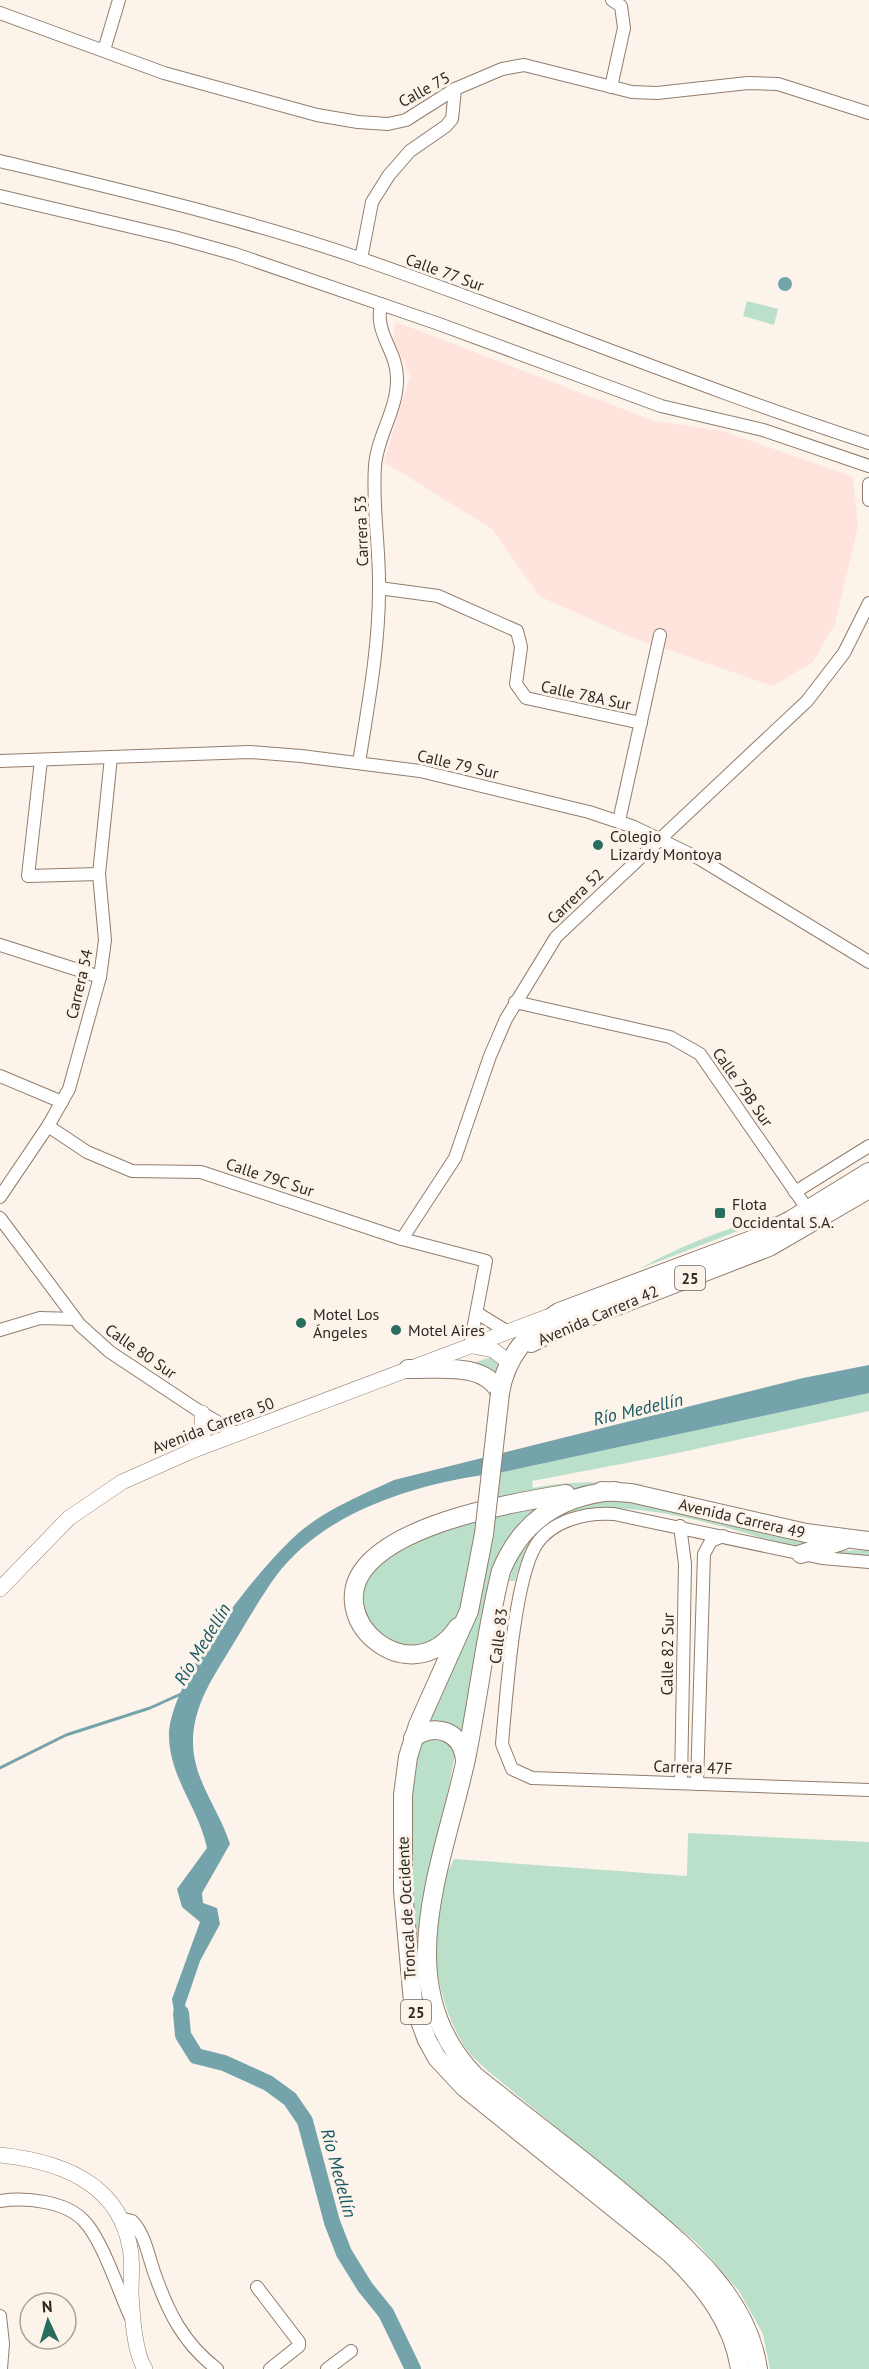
<svg xmlns="http://www.w3.org/2000/svg" width="869" height="2369" viewBox="0 0 869 2369" font-family="'PT Sans',sans-serif">
	<style>
		.industrial { fill: #fee4dd }
		.green { fill: #bae0ca }
		.water { fill: #75a3ab }
		.lines { fill: none; stroke-linecap: round; stroke-linejoin: round }
		.stream { stroke: #75a3ab; stroke-width: 3 }
		.river { stroke: #75a3ab; stroke-width: 16 }
		.minor-casing { stroke: #927d6c; stroke-width: 14 }
		.major-casing { stroke: #927d6c; stroke-width: 16 }
		.highway-casing { stroke: #927d6c; stroke-width: 20 }
		.minor { stroke: #fff; stroke-width: 12 }
		.major { stroke: #fff; stroke-width: 15 }
		.highway { stroke: #fff; stroke-width: 18 }
		.highway-bridge-casing { stroke: #927d6c; stroke-width: 20; stroke-linecap: butt }
		.highway-bridge { stroke: #fff; stroke-width: 18 }
		.poi-dot { fill: #296d5f; stroke: #fcf3eb; stroke-width: 2 }
		.labels { text-anchor: middle; dominant-baseline: central; stroke-width: 6; stroke-linejoin: round; paint-order: stroke }
		.shield { fill: #fcf3eb; stroke: #6d655e; stroke-width: 1.5 }
		.shield-label { font-size: 15px; font-weight: bold; fill: #302821 }
		.street-label { font-size: 16px; fill: #302821; stroke: #fcf3eb }
		.poi-label { font-size: 16px; fill: #302821; stroke: #fcf3eb; text-anchor: start }
		.water-label { font-size: 18px; font-style: italic; fill: #165861; stroke: #fcf3eb }
	</style>
	<rect width="100%" height="100%" fill="#fcf3eb"/>
	<path class="industrial" d="M396 322 654 421 723 431 853 477 858 527 835 624 813 662 773 686 628 636 539 596 492 529 384 462 410 376 393 339Z"/>
	<g class="green">
		<path d="M747 301 778 309 774 325 743 316Z"/>
		<path d="M782 1214 639 1269C683 1244 732 1226 782 1214Z"/>
		<path d="M495 1356 501 1360 496 1374 463 1366Z"/>
		<path d="M869 1393V1411L668 1455 532 1481 533 1488C571 1480 609 1482 648 1484L587 1489 495 1503 499 1473Z"/>
		<path d="M597 1498 632 1499 813 1540 800 1549C736 1532 591 1477 539 1532 526 1545 520 1564 515 1581H509L516 1555 552 1515Z"/>
		<path d="M550 1504C518 1521 512 1529 497 1562L462 1737 423 1726 461 1610C439 1645 434 1643 395 1648L363 1618C363 1600 360 1579 374 1566 408 1533 504 1514 550 1504Z"/>
		<path d="M869 1550V1557L827 1551Z"/>
		<path d="M445 1738 454 1751V1760L422 1923 419 1978H415C413 1936 403 1767 424 1740Z"/>
		<path d="M688 1833 869 1842V2369H770L763 2334 739 2291 697 2243 488 2071C479 2063 469 2054 463 2044 431 1990 424 1914 454 1859L687 1876Z"/>
	</g>
	<g class="water">
		<circle cx="785" cy="284" r="7"/>
		<path d="M869 1365V1393L499 1473C421 1482 325 1510 276 1576 260 1598 246 1623 232 1646 214 1676 193 1705 193 1742 193 1780 219 1809 230 1844L202 1893 203 1903 217 1908 220 1924 200 1961 185 2005 190 2035H178L172 1999 200 1922 182 1907 177 1889 207 1848C199 1809 170 1778 169 1737 168 1682 260 1565 302 1530 329 1508 362 1495 394 1480L803 1378Z"/>
	</g>
	<g class="lines">
		<path class="stream" d="M0 1768 66 1735 150 1708 181 1694"/>
		<path class="river" d="M181 2013 183 2035 196 2056 224 2063 268 2083 290 2099 305 2121 332 2222 344 2253 365 2287 386 2313 413 2369"/>
		<g class="minor-casing">
			<g id="minor">
				<path d="M0 13 164 73 317 115 358 122 388 124 406 120 455 89 502 69 524 65 632 92 657 93 748 83 778 84 869 113"/>
				<path d="M104 50 119 0"/>
				<path d="M611 87 624 28 621 6 612 0"/>
				<path d="M0 161C121 190 242 218 359 258 530 317 697 387 869 443"/>
				<path d="M0 196 174 237 235 254 439 324 661 406 763 430 869 466"/>
				<path d="M361 259 372 202 389 175 410 151 446 126 452 119 455 89"/>
				<path d="M869 484V500"/>
				<path d="M379 588 438 596 517 631 521 647 516 684 526 698 641 723"/>
				<path d="M41 760 28 876 99 874"/>
				<path d="M0 761 250 752 301 756 420 771 589 812 634 827 700 859 869 962"/>
				<path d="M359 763C368 705 379 648 379 590 380 549 372 507 375 466 377 436 398 409 397 378 397 350 374 334 381 304"/>
				<path d="M619 821 660 635"/>
				<path d="M0 945 100 977"/>
				<path d="M515 1002 670 1037 700 1054 808 1210"/>
				<path d="M0 1076 62 1102"/>
				<path d="M48 1126 87 1152 132 1171 201 1172 402 1239 486 1261 470 1346"/>
				<path d="M795 1192 869 1146"/>
				<path d="M0 1197 48 1126 69 1089 100 977 105 940 99 874 111 757"/>
				<path d="M0 1218 80 1325 110 1352 202 1413 238 1434"/>
				<path d="M402 1239 455 1158 490 1056 506 1019 556 937 807 701 844 653 869 603"/>
				<path d="M477 1313 508 1332"/>
				<path d="M0 1330 40 1318 75 1319"/>
				<path d="M680 1526 685 1564 681 1783"/>
				<path d="M869 1562 822 1558 614 1514C587 1512 552 1520 536 1545 514 1580 506 1699 502 1744L512 1769 532 1778 869 1790"/>
				<path d="M697 1784 704 1554 711 1541 723 1536"/>
				<path d="M0 2201C25 2197 66 2201 84 2221 102 2239 119 2292 131 2318"/>
				<path d="M120 2218 132 2221C145 2234 148 2255 154 2272 168 2312 183 2343 217 2369"/>
				<path d="M257 2287 299 2342V2346L270 2369"/>
				<path d="M0 2316 3 2344 1 2369"/>
				<path d="M327 2369 351 2351"/>
			</g>
		</g>
		<g class="major-casing">
			<g id="major">
				<path d="M473 1346 493 1350 509 1362"/>
				<path d="M194 1450 203 1435 202 1413"/>
				<path d="M0 1589 69 1518 122 1482 194 1450 547 1317"/>
				<path d="M0 2155C58 2161 119 2182 130 2248 133 2262 131 2278 131 2293 132 2314 134 2352 145 2369"/>
			</g>
		</g>
		<g class="highway-casing">
			<g id="highway">
				<path d="M531 1343 560 1328 769 1247 869 1189"/>
				<path d="M408 1369C438 1370 485 1361 500 1393"/>
				<path d="M500 1393C506 1356 528 1332 559 1312L754 1239 791 1220 869 1172"/>
				<path d="M602 1491 631 1493 806 1533 869 1541"/>
				<path d="M615 1491C561 1495 522 1520 501 1571 486 1631 479 1693 467 1754 445 1861 385 1984 475 2076 527 2118 582 2158 632 2201 686 2247 747 2295 758 2369"/>
				<path d="M484 1534 469 1611 418 1725 408 1757 403 1795V1891L413 2002 427 2040 437 2058 465 2088 671 2254C704 2286 733 2322 740 2369"/>
				<path d="M801 1554 842 1541"/>
				<path d="M458 1627C411 1697 317 1617 369 1563 409 1521 510 1503 566 1494"/>
				<path d="M413 1738C435 1722 462 1731 465 1760"/>
			</g>
		</g>
		<use href="#minor" class="minor"/>
		<use href="#major" class="major"/>
		<use href="#highway" class="highway"/>
		<g class="highway-bridge-casing">
			<path id="highway-bridge" d="M484 1534 500 1393"/>
		</g>
		<use href="#highway-bridge" class="highway-bridge"/>
	</g>
	<g class="poi-dot">
		<circle cx="598" cy="845" r="6"/>
		<rect x="714" y="1207" width="12" height="12" rx="3"/>
		<circle cx="301" cy="1323" r="6"/>
		<circle cx="396" cy="1330" r="6"/>
	</g>
	<g class="labels">
		<g class="shield">
			<rect x="675" y="1266" width="30" height="24" rx="4.5"/>
			<rect x="401" y="2000" width="30" height="24" rx="4.5"/>
		</g>
		<g class="shield-label">
			<text x="690" y="1278">25</text>
			<text x="416" y="2012">25</text>
		</g>
		<g class="street-label">
			<text transform="translate(424 89) rotate(-29)">Calle 75</text>
			<text transform="translate(445 272) rotate(20)">Calle 77 Sur</text>
			<text transform="translate(361 531) rotate(-92)">Carrera 53</text>
			<text transform="translate(586 695) rotate(12)">Calle 78A Sur</text>
			<text transform="translate(458 764) rotate(13)">Calle 79 Sur</text>
			<text transform="translate(575 896) rotate(-44)">Carrera 52</text>
			<text transform="translate(79 984) rotate(-77)">Carrera 54</text>
			<text transform="translate(743 1087) rotate(55)">Calle 79B Sur</text>
			<text transform="translate(270 1177) rotate(18)">Calle 79C Sur</text>
			<text transform="translate(598 1315) rotate(-23)">Avenida Carrera 42</text>
			<text transform="translate(141 1351) rotate(35)">Calle 80 Sur</text>
			<text transform="translate(213 1425) rotate(-21)">Avenida Carrera 50</text>
			<text transform="translate(742 1518) rotate(13)">Avenida Carrera 49</text>
			<text transform="translate(498 1636) rotate(-83)">Calle 83</text>
			<text transform="translate(667 1654) rotate(-89)">Calle 82 Sur</text>
			<text transform="translate(693 1767) rotate(2)">Carrera 47F</text>
			<text transform="translate(406 1908) rotate(-93)">Troncal de Occidente</text>
		</g>
		<g class="poi-label">
			<text x="610" y="836">Colegio<tspan x="610" dy="18">Lizardy Montoya</tspan></text>
			<text x="732" y="1204">Flota<tspan x="732" dy="18">Occidental S.A.</tspan></text>
			<text x="313" y="1314">Motel Los<tspan x="313" dy="18">Ángeles</tspan></text>
			<text x="408" y="1330">Motel Aires</text>
		</g>
		<g class="water-label">
			<text transform="translate(638 1409) rotate(-13)">Río Medellín</text>
			<text transform="translate(202 1644) rotate(-59)">Río Medellín</text>
			<text transform="translate(339 2173) rotate(75)">Río Medellín</text>
		</g>
	</g>
	<g transform="translate(48 2321) rotate(356)"><circle r="28" fill="#fcf3eb" stroke="#aaa29a" stroke-width="1.5"/>
	<path d="M0-4.5L10 22L0 15L-10 22Z" fill="#296d5f"/>
	<text y="-9" font-size="16" font-weight="bold" text-anchor="middle" fill="#302821">N</text>
	</g>
</svg>
